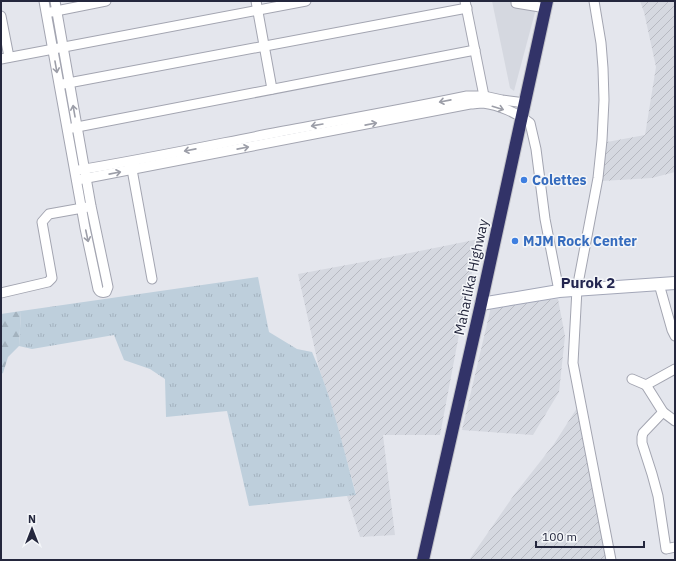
<svg xmlns="http://www.w3.org/2000/svg" width="676" height="561" viewBox="0 0 676 561" font-family="'IBM Plex Sans',sans-serif">
	<style>
		.built { fill: #d5d8e0 }
		.industrial { fill: url(#industrial-furrows) }
		.grass { fill: url(#grass-tufts) }
		.forest { fill: url(#forest-firs) }
		.lines { fill: none; stroke-linecap: round; stroke-linejoin: round }
		.street-casing { stroke: #a3a5b1; stroke-width: 11 }
		.secondary-casing { stroke: #a3a7b8; stroke-width: 14 }
		.highway-casing { stroke: #c2c3c9; stroke-width: 14 }
		.street { stroke: #fff; stroke-width: 9 }
		.secondary { stroke: #fff; stroke-width: 12 }
		.highway { stroke: #323368; stroke-width: 12 }
		.oneway { stroke: #9c9ea8 }
		.shop-dot { fill: #3f7fe0; stroke: #f4f6f9; stroke-width: 1.5 }
		.labels { text-anchor: middle; dominant-baseline: central; stroke-width: 3; stroke-linejoin: round; paint-order: stroke }
		.shop-label { font-size: 14px; font-weight: bold; fill: #366cbe; stroke: #f4f6f9; text-anchor: start }
		.street-label { font-size: 14px; fill: #24273d; stroke: #f4f6f9 }
		.neighbourhood-label { font-size: 15px; font-weight: bold; fill: #21244e; stroke: #f4f6f9 }
	</style>
	<defs>
		<pattern id="industrial-furrows" width="10" height="10" patternUnits="userSpaceOnUse"><rect width="10" height="10" fill="#d5d8e0"/><path d="M-1 1l2-2M0 10L10 0M9 11l2-2" fill="none" stroke="#b7b9c1"/></pattern>
		<pattern id="grass-tufts" width="24" height="20" patternUnits="userSpaceOnUse"><rect width="24" height="20" fill="#becfdc"/><path d="M3 7l-1-3M5 7V3M7 7l1-3M15 17l-1-3M17 17v-4M19 17l1-3" fill="none" stroke="#a3b2be"/></pattern>
		<pattern id="forest-firs" width="22" height="20" patternUnits="userSpaceOnUse"><rect width="22" height="20" fill="#becfdc"/><path d="M5 1l3.5 6h-7zM16 11l3.5 6h-7z" fill="#a3b2be"/></pattern>
	</defs>
	<rect width="100%" height="100%" fill="#e4e6ed"/>
	<path class="built" d="M492 1H536L537 5 514 91 510 88Z"/>
	<g class="industrial">
		<path d="M640 1H675V172L652 178 602 181 607 142 645 135 656 67 644 12Z"/>
		<path d="M479 239 461 324 440 435H383L395 535 360 537 347 496 356 494 332 407 319 368 298 274 390 257Z"/>
		<path d="M558 299 565 336 559 392 533 435 462 430 491 307 501 302Z"/>
		<path d="M577 408 581 411 610 560H469L514 495 554 444Z"/>
	</g>
	<path class="grass" d="M258 277 269 332 297 349 312 352C332 397 343 447 356 495L249 506 227 411 166 417 165 379 150 369 124 360 114 335 32 349 19 346 21 311Z"/>
	<path class="forest" d="M21 311 19 346 8 357 3 373 1 374V314Z"/>
	<g class="lines">
		<g class="street-casing">
			<g id="street">
				<path d="M44 1 85 228 98 289C100 293 102 293 106 292L108 287 91 206 55 1"/>
				<path d="M256 1 272 89"/>
				<path d="M465 1 484 96 483 100"/>
				<path d="M516 1V3L546 8"/>
				<path d="M594 1 601 43 603 68 604 100 602 140 598 178 577 289 573 363 611 560"/>
				<path d="M51 12 106 1"/>
				<path d="M1 16 9 57"/>
				<path d="M1 59 306 1"/>
				<path d="M63 84 467 8"/>
				<path d="M72 128 475 50"/>
				<path d="M131 164 152 279"/>
				<path d="M79 170C146 159 212 145 279 132 342 120 405 109 467 96H484L502 100 525 103"/>
				<path d="M77 180 470 104C474 104 479 103 483 103 499 105 517 113 530 123L536 149 545 219 559 291"/>
				<path d="M659 284 672 330 675 336"/>
				<path d="M1 293 48 282 52 278 42 222 49 214 88 207"/>
				<path d="M632 379 646 385 675 369"/>
				<path d="M646 385 663 412 675 421"/>
				<path d="M663 412 643 433 642 437V443L652 474 658 496 666 549 675 547"/>
			</g>
		</g>
		<g class="secondary-casing">
			<path id="secondary" d="M481 304 559 291 675 283"/>
		</g>
		<g class="highway-casing">
			<path id="highway" d="M423 560 481 304 547 1"/>
		</g>
		<use href="#street" class="street"/>
		<use href="#secondary" class="secondary"/>
		<use href="#highway" class="highway"/>
	</g>
	<defs><path id="oneway-shaft" d="M-6 0H5M1.5-3L5.5 0L1.5 3" fill="none" stroke-width="1.6" stroke-linecap="round" stroke-linejoin="round"/></defs>
	<g class="oneway">
		<use href="#oneway-shaft" transform="translate(56 67) rotate(80)"/>
		<use href="#oneway-shaft" transform="translate(445 101) rotate(169)"/>
		<use href="#oneway-shaft" transform="translate(498 108) rotate(17)"/>
		<use href="#oneway-shaft" transform="translate(74 111) rotate(-100)"/>
		<use href="#oneway-shaft" transform="translate(371 124) rotate(-11)"/>
		<use href="#oneway-shaft" transform="translate(317 125) rotate(170)"/>
		<use href="#oneway-shaft" transform="translate(243 148) rotate(-11)"/>
		<use href="#oneway-shaft" transform="translate(190 150) rotate(169)"/>
		<use href="#oneway-shaft" transform="translate(115 173) rotate(-11)"/>
		<use href="#oneway-shaft" transform="translate(87 236) rotate(78)"/>
	</g>
	<g class="shop-dot">
		<circle cx="524" cy="180" r="4"/>
		<circle cx="515" cy="241" r="4"/>
	</g>
	<g class="labels">
		<g class="shop-label">
			<text x="532" y="180">Colettes</text>
			<text x="523" y="241">MJM Rock Center</text>
		</g>
		<g class="street-label">
			<text transform="translate(471 277) rotate(-78)">Maharlika Highway</text>
		</g>
		<g class="neighbourhood-label">
			<text x="588" y="282">Purok 2</text>
		</g>
	</g>
	<rect width="676" height="561" fill="none" stroke="#24273d" stroke-width="4"/>
	<g transform="translate(32 529)" stroke="#f4f6f9" stroke-width="3" paint-order="stroke">
	<path d="M0-3L7 15L0 10L-7 15Z" fill="#24273d"/>
	<text y="-6" font-size="11" font-weight="bold" text-anchor="middle" fill="#24273d">N</text>
	</g>
	<path d="M536 541v6h108v-6" fill="none" stroke="#24273d" stroke-width="2"/>
	<text x="542" y="541" font-size="12" fill="#24273d" stroke="#f4f6f9" stroke-width="3" paint-order="stroke">100 m</text>
</svg>
